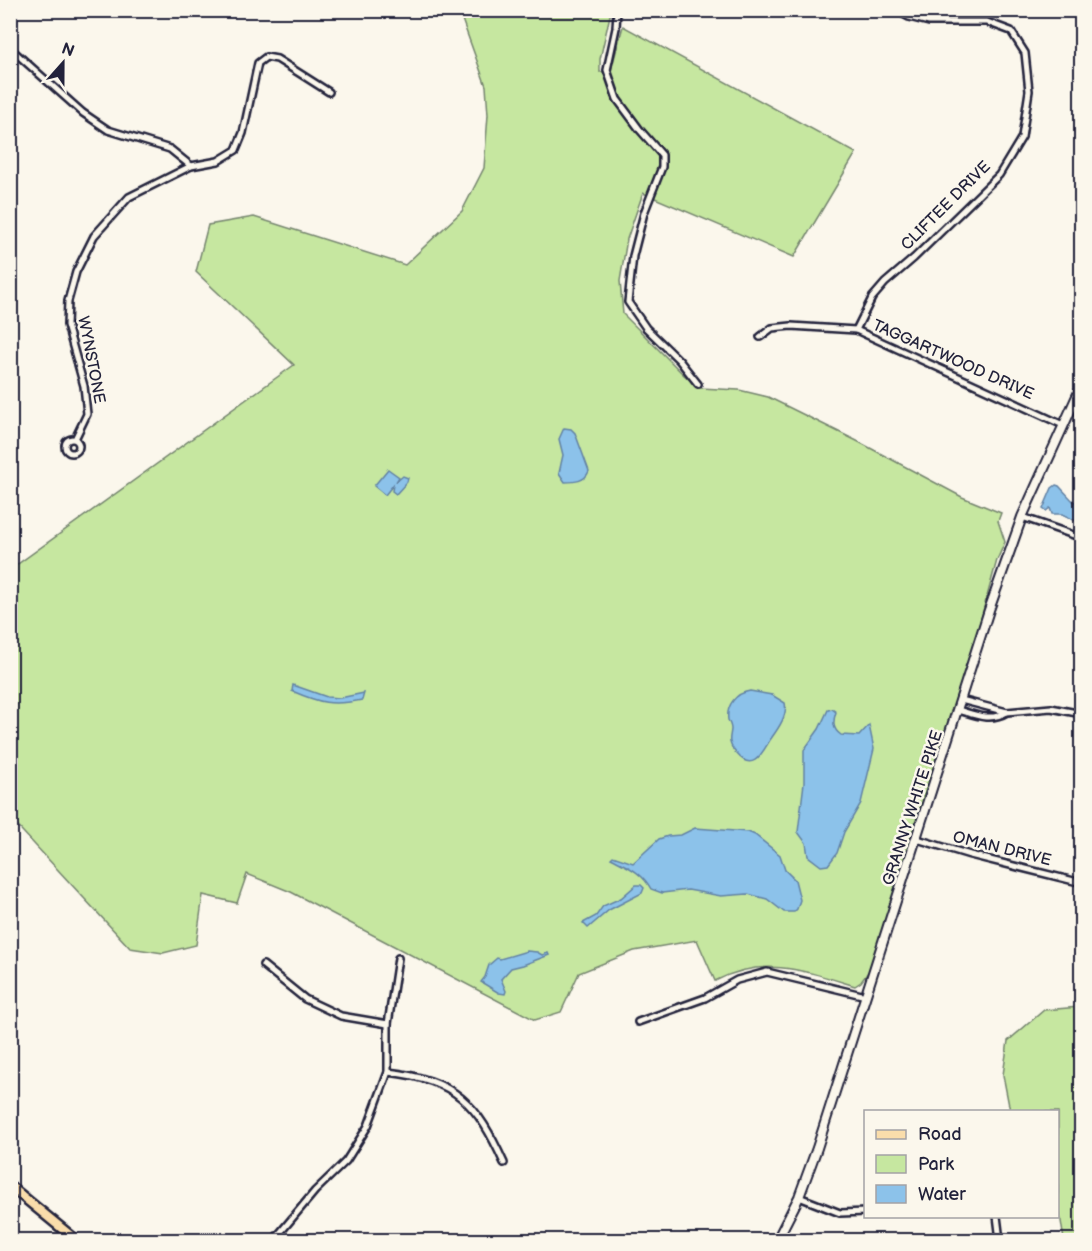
<svg xmlns="http://www.w3.org/2000/svg" width="1092" height="1251" viewBox="0 0 1092 1251" font-family="'Balsamiq Sans',sans-serif">
	<style>
		.green { fill: #c6e7a0; stroke: #74846e; stroke-width: 1.5 }
		.water { fill: #8cc2ea; stroke: #6282a4; stroke-width: 1.5 }
		.lines { fill: none; stroke-linecap: round; stroke-linejoin: round }
		.minor-casing { stroke: #22223b; stroke-width: 10 }
		.secondary-casing { stroke: #22223b; stroke-width: 12 }
		.primary-casing { stroke: #22223b; stroke-width: 13 }
		.minor { stroke: #fbf7ec; stroke-width: 5 }
		.secondary { stroke: #fbf7ec; stroke-width: 8 }
		.primary { stroke: #faddab; stroke-width: 8 }
		.labels { text-anchor: middle; dominant-baseline: central; stroke-width: 5; stroke-linejoin: round; paint-order: stroke }
		.street-label { font-size: 16px; fill: #22223b; stroke: #fbf7ec }
	</style>
	<rect width="100%" height="100%" fill="#fbf7ec"/>
	<filter id="ink" filterUnits="userSpaceOnUse"><feTurbulence type="fractalNoise" baseFrequency=".0167" numOctaves="2"/><feDisplacementMap in="SourceGraphic" scale="12" xChannelSelector="R" yChannelSelector="G"/><feConvolveMatrix kernelMatrix="1 2 1 2 8 2 1 2 1" color-interpolation-filters="sRGB"/></filter>
	<g filter="url(#ink)">
		<g class="green">
			<path d="M459 11H611L600 59V72L611 70 623 26 856 153 794 257 643 193 627 239 620 281 623 314 684 375 700 388 739 390 768 397 857 441 962 497 1001 513 998 521 1005 542 997 560 966 673 871 968 861 982 855 986C806 971 764 955 715 981L697 940 634 951 579 973 561 1012 535 1020 291 892 247 874 237 903 203 895 196 945 163 953 130 948 11 819V569L294 365 196 272 208 225 254 217 405 265 462 211 484 168 488 115 486 86Z"/>
			<path d="M1081 1003V1240H1064L1058 1202V1112L1010 1111 1003 1075 1008 1041 1044 1010 1080 1007Z"/>
		</g>
		<g class="water">
			<path d="M564 428 571 429 575 433 589 471C585 482 574 482 565 482L559 473 563 455 559 439Z"/>
			<path d="M388 469 399 477 396 482 403 476 408 478 407 482 396 494 392 491 393 485 385 495 374 486Z"/>
			<path d="M1056 485 1059 486 1073 501 1081 505V517L1076 521 1062 514H1052L1050 508 1046 511 1043 509 1052 488Z"/>
			<path d="M293 685 327 697 340 698 364 693 362 700C331 706 320 703 292 691Z"/>
			<path d="M750 691 772 695 785 703C788 716 777 730 770 740 762 753 753 773 737 754 734 751 731 747 730 742 729 737 731 734 731 729 731 726 729 722 728 720 726 705 736 693 750 691Z"/>
			<path d="M832 709 836 712C833 721 832 729 841 735L859 736 869 725 874 749 861 803 844 832 837 853 828 865 821 866 808 856 806 843 798 832 804 783V750L819 729 828 710Z"/>
			<path d="M695 828 748 832 755 835 780 855 785 870 795 880 800 900 797 909 794 912H784L767 899 748 894 721 896 688 890 662 893 651 889C642 872 628 867 611 858L613 856 633 863 659 839 668 836 681 835Z"/>
			<path d="M636 885H641L644 888 642 893 609 910 588 928 583 923 596 916 603 906 621 898Z"/>
			<path d="M527 951 537 952 542 955 548 953 549 955 523 965 511 968 501 979 506 991 505 994 499 993 481 982 485 977 489 965 497 958 500 959Z"/>
		</g>
		<g class="lines">
			<g class="minor-casing">
				<g id="minor">
					<path d="M617 10 616 28 607 70 617 99 640 130 662 155V167L644 213 633 256 628 302 646 328 679 360 698 384"/>
					<path d="M10 48 83 113 108 130 170 149 191 166"/>
					<path d="M856 330 872 298 885 283 914 258 999 175 1022 137 1029 91 1025 53 1011 31 987 22H929L909 17 896 10"/>
					<path d="M760 337 772 328 791 326 856 330 1063 425"/>
					<circle cx="72" cy="446" r="7"/>
					<path d="M75 439 87 414 84 386 67 325 68 301 76 272 94 236 129 197 191 166 218 161 236 150 243 133 258 63 266 57 277 59 329 92"/>
					<path d="M1022 517 1082 538"/>
					<path d="M958 710C975 715 991 722 1007 712L961 700"/>
					<path d="M1007 712 1051 708 1082 714"/>
					<path d="M917 839 970 855 1082 883"/>
					<path d="M263 965 305 999 341 1016 388 1024"/>
					<path d="M638 1022 705 998 737 980 767 972 866 996"/>
					<path d="M388 1072C456 1080 477 1103 504 1163"/>
					<path d="M799 1197 840 1213 866 1212"/>
					<path d="M997 1216 1000 1240"/>
					<path d="M274 1240 315 1191 346 1161 368 1126 388 1072V1024L398 958"/>
				</g>
			</g>
			<g class="secondary-casing">
				<path id="secondary" d="M777 1240 799 1197 817 1148 989 610 1022 517 1082 385"/>
			</g>
			<g class="primary-casing">
				<path id="primary" d="M10 1186 76 1240"/>
			</g>
			<use href="#minor" class="minor"/>
			<use href="#secondary" class="secondary"/>
			<use href="#primary" class="primary"/>
		</g>
	</g>
	<g class="labels">
		<g class="street-label">
			<text transform="translate(946 206) rotate(-45)">CLIFTEE DRIVE</text>
			<text transform="translate(91 360) rotate(79)">WYNSTONE</text>
			<text transform="translate(953 360) rotate(24)">TAGGARTWOOD DRIVE</text>
			<text transform="translate(913 808) rotate(-72)">GRANNY WHITE PIKE</text>
			<text transform="translate(1002 849) rotate(14)">OMAN DRIVE</text>
		</g>
	</g>
	<rect width="1092" height="1251" fill="none" stroke="#fbf7ec" stroke-width="36"/>
	<rect x="18" y="18" width="1056" height="1215" fill="none" stroke="#22223b" stroke-width="2" filter="url(#ink)"/>
	<rect x="864" y="1110" width="195" height="108" fill="#fbf7ec" stroke="#a4a2a5" stroke-width="1.5"/>
	<rect x="876" y="1130" width="30" height="9" fill="#faddab" stroke="#a4a2a5" stroke-width="1.5"/>
	<text x="918" y="1140" font-size="18" fill="#22223b">Road</text>
	<rect x="876" y="1155" width="30" height="18" fill="#c6e7a0" stroke="#a4a2a5" stroke-width="1.5"/>
	<text x="918" y="1170" font-size="18" fill="#22223b">Park</text>
	<rect x="876" y="1185" width="30" height="18" fill="#8cc2ea" stroke="#a4a2a5" stroke-width="1.5"/>
	<text x="918" y="1200" font-size="18" fill="#22223b">Water</text>
	<g transform="translate(63 63) rotate(21)" stroke="#fbf7ec" stroke-width="4.5" paint-order="stroke">
	<path d="M0-4.5L10 22L0 15L-10 22Z" fill="#22223b"/>
	<text y="-9" font-size="16" font-weight="bold" text-anchor="middle" fill="#22223b">N</text>
	</g>
</svg>
